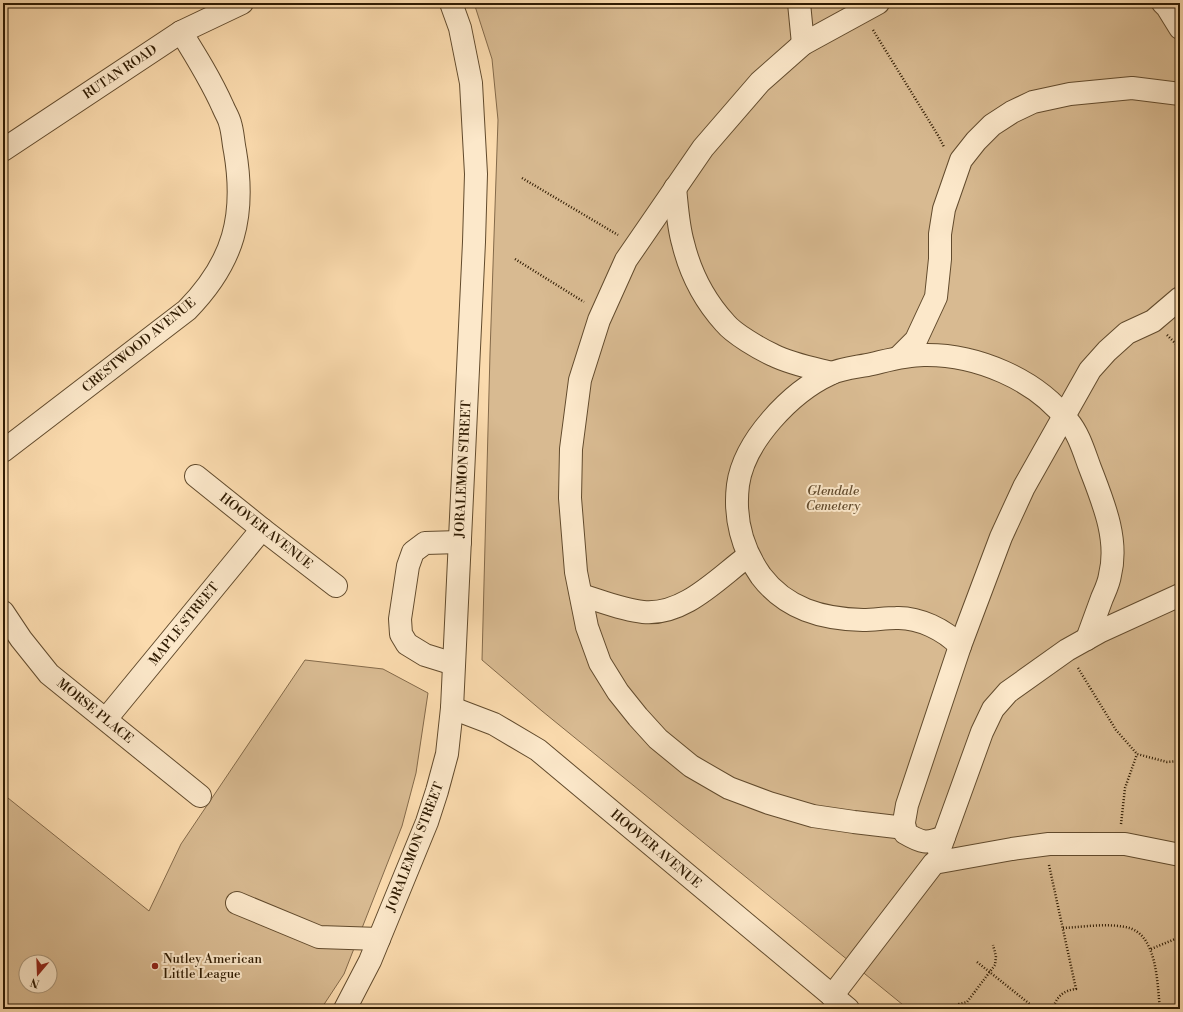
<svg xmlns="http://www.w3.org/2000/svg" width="1183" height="1012" viewBox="0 0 1183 1012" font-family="'Libre Bodoni',serif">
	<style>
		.green { fill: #d8ba91; stroke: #846a4a; fill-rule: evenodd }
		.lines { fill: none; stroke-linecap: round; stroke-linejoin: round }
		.minor-casing { stroke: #624b2d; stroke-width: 24 }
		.path { stroke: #2f1b02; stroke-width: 2.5; stroke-dasharray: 1 2; stroke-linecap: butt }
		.minor { stroke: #fce8ca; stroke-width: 22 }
		.poi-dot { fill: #8f2418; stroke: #fce8ca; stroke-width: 1.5 }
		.labels { text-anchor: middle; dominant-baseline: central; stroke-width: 4; stroke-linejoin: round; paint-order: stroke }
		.street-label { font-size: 13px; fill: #2f1b02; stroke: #fce8ca }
		.park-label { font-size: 13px; font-style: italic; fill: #624b2d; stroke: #fce8ca }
		.poi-label { font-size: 13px; fill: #2f1b02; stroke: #fce8ca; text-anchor: start }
	</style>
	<rect width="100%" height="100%" fill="#fbdbae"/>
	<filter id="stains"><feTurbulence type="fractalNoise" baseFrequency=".005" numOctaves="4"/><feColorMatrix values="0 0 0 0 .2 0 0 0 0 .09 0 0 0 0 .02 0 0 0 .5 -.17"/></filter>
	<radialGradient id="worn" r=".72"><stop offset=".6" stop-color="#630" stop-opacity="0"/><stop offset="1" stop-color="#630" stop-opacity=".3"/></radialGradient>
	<g class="green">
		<path d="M474 3H1180V1009H908L542 711 482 660 490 353 498 120 492 59Z"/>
		<path d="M305 660 383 669 428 693 416 773 402 826 344 974 321 1009H3V794L149 911 181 844ZM26 962H50V986H26Z"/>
	</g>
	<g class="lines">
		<g class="minor-casing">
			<g id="minor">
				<path d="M799 3 803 44"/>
				<path d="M878 3 803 44 760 82 703 148 626 260 599 320 580 380 571 449 570 498 576 572 587 627 600 663 618 692 638 717 658 739 691 766 729 788 769 803 813 816 854 822 905 828"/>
				<path d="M1163 3 1167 7 1180 28"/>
				<path d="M3 150 181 32 242 3"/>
				<path d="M675 188C677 206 678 226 683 243 690 272 705 301 725 323 734 334 760 349 773 355 791 364 812 368 832 373"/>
				<path d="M899 357 916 340 936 297 940 259V234L944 209 961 160 976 141 992 125 1012 112 1033 102 1070 94 1132 88 1180 94"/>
				<path d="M3 451 187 310C234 262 246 216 235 151 233 142 233 132 230 123 229 118 225 112 223 107 211 80 196 56 181 32"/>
				<path d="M196 476 262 529 336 586"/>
				<path d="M581 595C601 601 622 610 643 612 684 616 718 578 748 556"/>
				<path d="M3 612 21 639 49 674 200 796"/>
				<path d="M960 646C945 630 919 617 896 618 885 618 874 620 863 620 822 619 786 609 761 576 742 549 734 517 738 485 744 441 791 392 830 374 842 368 859 367 872 364 889 360 906 355 924 355 976 354 1036 379 1068 421 1079 434 1084 452 1090 468 1103 502 1119 539 1110 575 1109 583 1105 591 1102 598 1097 612 1092 625 1087 639"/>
				<path d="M454 664 425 655 407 644 401 634 400 619 408 566 413 552 425 543 460 542"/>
				<path d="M452 708 494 724 538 750 848 1009"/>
				<path d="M106 719 262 529"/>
				<path d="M944 837C926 844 922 843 905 833L904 822 907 805 960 646 1001 537 1024 487 1090 370 1107 351 1127 333 1153 321 1180 298"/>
				<path d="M939 851 982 732 993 709 1008 692 1067 650 1101 631 1180 595"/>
				<path d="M237 903 319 937 379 939"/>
				<path d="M832 996 934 863 1012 849 1049 844H1125L1180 855"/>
				<path d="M345 1009 370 961 427 822 437 791 447 754 452 708 474 242 476 174 471 83 460 28 451 3"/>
			</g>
		</g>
		<g class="path">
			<path d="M873 30 939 137 944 147"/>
			<path d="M522 178 618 235"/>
			<path d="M515 259 584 302"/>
			<path d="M1167 335 1180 348"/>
			<path d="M1078 668 1116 730 1137 754 1167 762 1180 761"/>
			<path d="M1121 824 1125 788 1137 754"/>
			<path d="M1049 865 1076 989C1064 990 1056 997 1053 1009"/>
			<path d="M1063 928C1083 927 1105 923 1125 927 1158 932 1157 984 1160 1009"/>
			<path d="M1151 949 1180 937"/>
			<path d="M977 962 1036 1009"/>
			<path d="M955 1009 959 1004 967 1002 995 965 996 956 993 945"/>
		</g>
		<use href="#minor" class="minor"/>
	</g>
	<circle class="poi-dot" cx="155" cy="966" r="4"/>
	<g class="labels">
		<g class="street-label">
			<text transform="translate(120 72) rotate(-34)">RUTAN ROAD</text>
			<text transform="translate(139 345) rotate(-39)">CRESTWOOD AVENUE</text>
			<text transform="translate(463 469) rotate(-87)">JORALEMON STREET</text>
			<text transform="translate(266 531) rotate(38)">HOOVER AVENUE</text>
			<text transform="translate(184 624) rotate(-51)">MAPLE STREET</text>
			<text transform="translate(95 711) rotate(39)">MORSE PLACE</text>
			<text transform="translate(415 847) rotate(-69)">JORALEMON STREET</text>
			<text transform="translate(656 849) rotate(40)">HOOVER AVENUE</text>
		</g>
		<g class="park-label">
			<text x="833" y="491">Glendale<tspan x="833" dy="15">Cemetery</tspan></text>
		</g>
		<g class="poi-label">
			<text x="163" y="959">Nutley American<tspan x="163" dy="15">Little League</tspan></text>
		</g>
	</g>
	<rect width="1183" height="1012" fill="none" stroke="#fbdbae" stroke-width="16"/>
	<rect x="4" y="4" width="1175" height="1004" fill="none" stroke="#2f1b02" stroke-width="2"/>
	<rect x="8" y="8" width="1167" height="996" fill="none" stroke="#2f1b02"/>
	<g transform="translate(38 974) rotate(199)"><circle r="19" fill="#fce8ca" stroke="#aa967a"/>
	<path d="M0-3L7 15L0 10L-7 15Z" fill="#8f2418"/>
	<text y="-6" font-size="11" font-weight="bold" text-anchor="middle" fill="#2f1b02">N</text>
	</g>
	<rect width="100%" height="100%" filter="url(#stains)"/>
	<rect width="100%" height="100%" fill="url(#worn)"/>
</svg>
